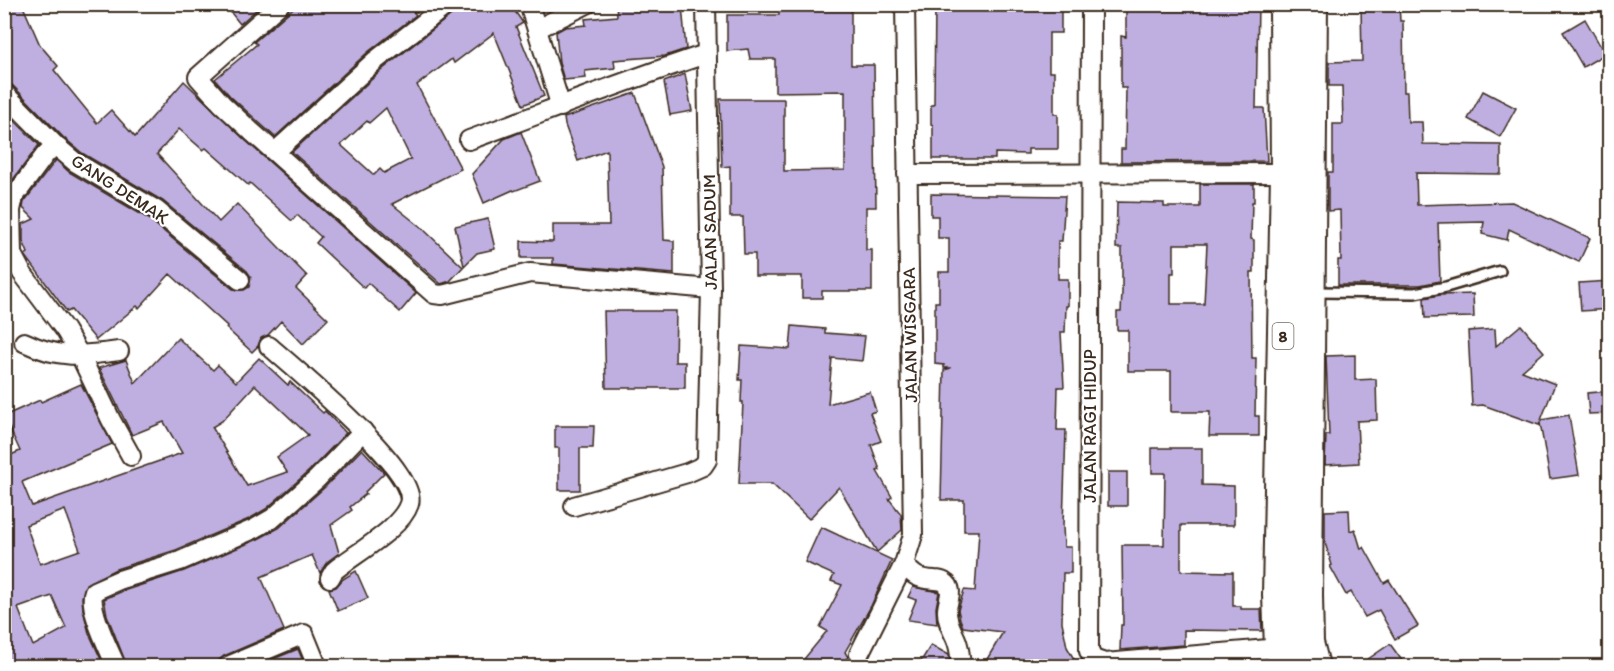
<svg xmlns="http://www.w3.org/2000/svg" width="1614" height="671" viewBox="0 0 1614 671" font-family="Itim,sans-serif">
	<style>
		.building { fill: #bfafe0; stroke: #3b2a1e; stroke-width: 1.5; fill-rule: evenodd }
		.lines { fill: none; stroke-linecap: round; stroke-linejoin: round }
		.service-casing { stroke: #3b2a1e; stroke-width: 14 }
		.minor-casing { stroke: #3b2a1e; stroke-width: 22 }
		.trunk-casing { stroke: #3b2a1e; stroke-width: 34 }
		.service { stroke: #fff; stroke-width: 9 }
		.minor { stroke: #fff; stroke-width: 18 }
		.trunk { stroke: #fff; stroke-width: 30 }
		.labels { text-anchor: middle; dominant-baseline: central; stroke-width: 4.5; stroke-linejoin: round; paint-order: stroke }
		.shield { fill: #fff; stroke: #766a62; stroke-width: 1.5 }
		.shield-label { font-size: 16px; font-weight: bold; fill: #3b2a1e }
		.street-label { font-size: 18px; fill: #3b2a1e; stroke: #fff }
	</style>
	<rect width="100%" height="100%" fill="#fff"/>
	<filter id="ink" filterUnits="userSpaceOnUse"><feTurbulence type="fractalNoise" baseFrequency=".0167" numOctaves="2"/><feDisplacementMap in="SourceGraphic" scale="12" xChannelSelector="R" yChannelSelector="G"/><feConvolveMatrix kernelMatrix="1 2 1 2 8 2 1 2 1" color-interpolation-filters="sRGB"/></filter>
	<g filter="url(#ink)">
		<g class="building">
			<path d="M4 4H22L40 45 58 66 54 70 97 123 111 110 135 137 184 81 245 140 416 293 400 312 368 283 364 288 316 243 321 237 297 215 292 221 250 183 248 185 206 148 203 150 179 129 157 154 219 222 237 204 307 276 296 288 328 319 303 344 281 321 268 335 261 338 258 346 252 352 226 328 227 326 170 274 139 308 137 306 96 340 71 310 67 312 25 255 28 253 23 241V224L34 219 23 208 24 202 56 160 69 172 149 219 233 289 244 290 249 287 251 277 247 271 163 201 82 153 63 137 12 85 4 82Z"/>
			<path d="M224 4H254L257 9 240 24Z"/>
			<path d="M298 4H407L416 15 368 52 275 137 230 96 215 79 257 44 254 42Z"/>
			<path d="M465 4H510L523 23 516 27 544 96 523 105 494 33 454 63 452 59 417 85 461 169 392 204 422 228 463 267 450 281 441 284 292 152 383 69ZM386 108 411 159 384 173 380 169 374 175 341 145 367 121 369 123Z"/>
			<path d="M616 4H648L649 9 682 6 686 49 665 56 614 60 615 68 585 71 586 78 564 80 559 63 556 32 565 27 586 25 585 19 617 16Z"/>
			<path d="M779 4H851V65H874L876 207H866V250H872V291H822V298H802V276H755V254H744L743 217H730V166L722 167 720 99H784V171L845 170V91L775 92V59H750L748 49 727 51V15H779Z"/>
			<path d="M935 4H1061V33H1049V72H1054V114H1058V149H1028V154L995 153V159H933V125L931 124V105H934Z"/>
			<path d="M1361 4H1399L1400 21H1403L1404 92H1407L1408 122H1422L1423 144 1501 145V174L1416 173 1417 205 1512 202 1590 238 1579 262 1509 229 1507 240 1482 234 1484 222 1438 223 1440 281 1420 285H1338V260H1341L1340 210 1328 211V172H1333V124H1343L1342 86H1329V62L1362 61Z"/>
			<path d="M1200 6H1258L1256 108H1264L1267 161 1121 162V149H1125L1126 88H1121V36L1126 37V8L1200 9Z"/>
			<path d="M1585 19 1605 54 1583 67 1563 32Z"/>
			<path d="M685 74 692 111 670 115 664 82Z"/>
			<path d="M1483 91 1516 108 1500 137 1468 119Z"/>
			<path d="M635 93 662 167 664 240 674 241V274L553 264V258H521V241L553 242V225H609L607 150 578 161 565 125 564 118Z"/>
			<path d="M4 110 39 145 9 185 4 181Z"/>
			<path d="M521 132 540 181 514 191 513 190 484 203 472 174 504 139Z"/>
			<path d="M1200 184H1254V202H1252L1251 239 1254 240V272H1251L1252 358H1256L1255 416H1259V436H1209L1210 412H1171V371H1128V330H1117V312H1121L1122 293V248H1116L1117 202 1164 203V207H1200ZM1174 244H1207L1204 304H1171V273H1174Z"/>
			<path d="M931 194 1065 196 1062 241H1058V279H1068V306H1066L1065 332H1061L1064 387H1058L1057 430H1066L1063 526 1064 547H1071V573H1063L1062 622 1067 647 1078 666H983L1003 632 963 627 960 619 958 610 964 590 975 591 979 531H964V500H941L944 370 951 368H944V365L935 364V302H939V272H949V238H938V216H931Z"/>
			<path d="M488 219 495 249 477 253 464 266 455 226Z"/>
			<path d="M1610 281V309L1581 311 1579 283Z"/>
			<path d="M1473 294 1474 317 1425 318 1424 298 1440 295Z"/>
			<path d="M604 311H676L675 362H685V388H606Z"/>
			<path d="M1521 325 1544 352 1522 371 1555 384 1541 420 1569 415 1579 475 1550 479 1540 423 1539 425 1483 405 1472 406 1468 331 1495 329 1496 346Z"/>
			<path d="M792 326 825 329V333L865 336 862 361 832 358 828 404 870 392 876 411 870 413 881 441 871 445 880 470 877 471 892 497 889 499 901 514 902 530 877 552 839 487 809 519 772 484H739L743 402H741L742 380H739L741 346 790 349Z"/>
			<path d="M178 338 213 370 218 365 236 382 259 358 288 385 290 382 323 413 325 411 346 433 309 471 266 509 249 519 176 550 116 569 86 584 82 597 83 610 89 633 104 666H4V458L20 451 4 416 40 400 41 402 81 384 112 444 22 482 32 506 182 453 164 422 132 435 99 368 126 360 135 383ZM255 385 308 435 277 457 287 472 247 486 212 427 222 421ZM65 510 80 550 40 564 26 525ZM52 596 66 628 33 646 18 608Z"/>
			<path d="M1355 355V380L1376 379 1377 420 1357 421 1359 463 1325 465 1326 435H1329L1326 356Z"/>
			<path d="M1610 391V413L1589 414 1587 393Z"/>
			<path d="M555 426H594L593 448H580V490H559V448H555Z"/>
			<path d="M1152 448H1202V485L1234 486V525H1181V571L1233 572V606H1241V609H1261L1262 631 1184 630V645L1120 650 1121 625H1123L1122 545H1164L1165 473H1152Z"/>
			<path d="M362 449 384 473 365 492 366 494 350 507 352 510 331 525 339 553 327 562 320 573 312 555 261 577 284 630 224 656 219 660 217 666H127L107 615 104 599 123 591 184 571 258 539 279 528 325 487Z"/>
			<rect x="1108" y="472" width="19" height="34"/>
			<path d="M1349 510 1350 531 1355 529 1361 549 1364 547 1384 583 1389 580 1418 626 1395 639 1379 610 1365 617 1351 592 1346 595 1330 566 1332 565 1325 543V511Z"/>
			<path d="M821 527 892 560 871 606 845 652 848 657 840 666H814L804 659 827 631 820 627 842 585 831 581 834 575 805 562Z"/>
			<path d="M356 571 368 598 338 611 329 589 336 587 343 579Z"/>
			<path d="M913 587 939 592 936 608 937 624 908 620 916 600 908 597Z"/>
			<path d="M1390 644 1406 666H1358Z"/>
			<path d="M931 645 949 655 950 666H918Z"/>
			<path d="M298 649 305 666H256Z"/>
		</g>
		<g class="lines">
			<g class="service-casing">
				<path id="service" d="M1314 292 1415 293 1446 287 1500 271"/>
			</g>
			<g class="minor-casing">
				<g id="minor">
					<path d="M280 4 198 77 222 104 252 132 434 294 442 295 530 273 711 289"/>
					<path d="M529 4 561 107"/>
					<path d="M1091 4 1089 651 1093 659 1105 663 1280 648"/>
					<path d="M537 29 587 4"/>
					<path d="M4 93 55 145 75 162 156 210 240 280"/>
					<path d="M469 140C548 111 626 80 706 54"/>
					<path d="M55 145 45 155 14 197 11 210 12 254 22 273 65 330 81 357 111 420 131 456"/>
					<path d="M275 152 376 60 448 4"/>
					<path d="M907 174 1286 173"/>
					<path d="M24 342C59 359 82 356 119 351"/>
					<path d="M269 346C294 368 420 472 409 504 401 529 354 554 334 571L330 578"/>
					<path d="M574 506 687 473 703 466 707 460 711 289 706 4"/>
					<path d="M904 564C914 577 919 579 935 580 939 580 941 580 944 582 956 589 946 603 947 612 947 622 952 630 956 639 960 648 960 657 961 666"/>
					<path d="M859 654 904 564 913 535 905 4"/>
					<path d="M116 666C109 649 87 608 94 591L119 580 180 561 254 529 273 518 317 479 363 431"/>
					<path d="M228 666 304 634 317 666"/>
				</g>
			</g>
			<g class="trunk-casing">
				<g id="trunk">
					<path d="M1285 4 1286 173 1278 595 1280 648 1286 666"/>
					<path d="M1312 4 1307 595 1308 643 1314 666"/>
				</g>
			</g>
			<use href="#service" class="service"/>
			<use href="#minor" class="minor"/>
			<use href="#trunk" class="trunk"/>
		</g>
	</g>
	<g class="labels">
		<rect class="shield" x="1272.5" y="323" width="21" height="26" rx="4.5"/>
		<g class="shield-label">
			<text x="1283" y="336">8</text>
		</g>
		<g class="street-label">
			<text transform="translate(120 189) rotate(33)">GANG DEMAK</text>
			<text transform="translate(710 232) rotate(-91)">JALAN SADUM</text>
			<text transform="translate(910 335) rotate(-91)">JALAN WISGARA</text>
			<text transform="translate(1090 426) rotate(-90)">JALAN RAGI HIDUP</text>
		</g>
	</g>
	<rect width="1614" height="671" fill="none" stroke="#fff" stroke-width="24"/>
	<rect x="12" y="12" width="1590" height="647" fill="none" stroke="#3b2a1e" stroke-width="2" filter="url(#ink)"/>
</svg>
